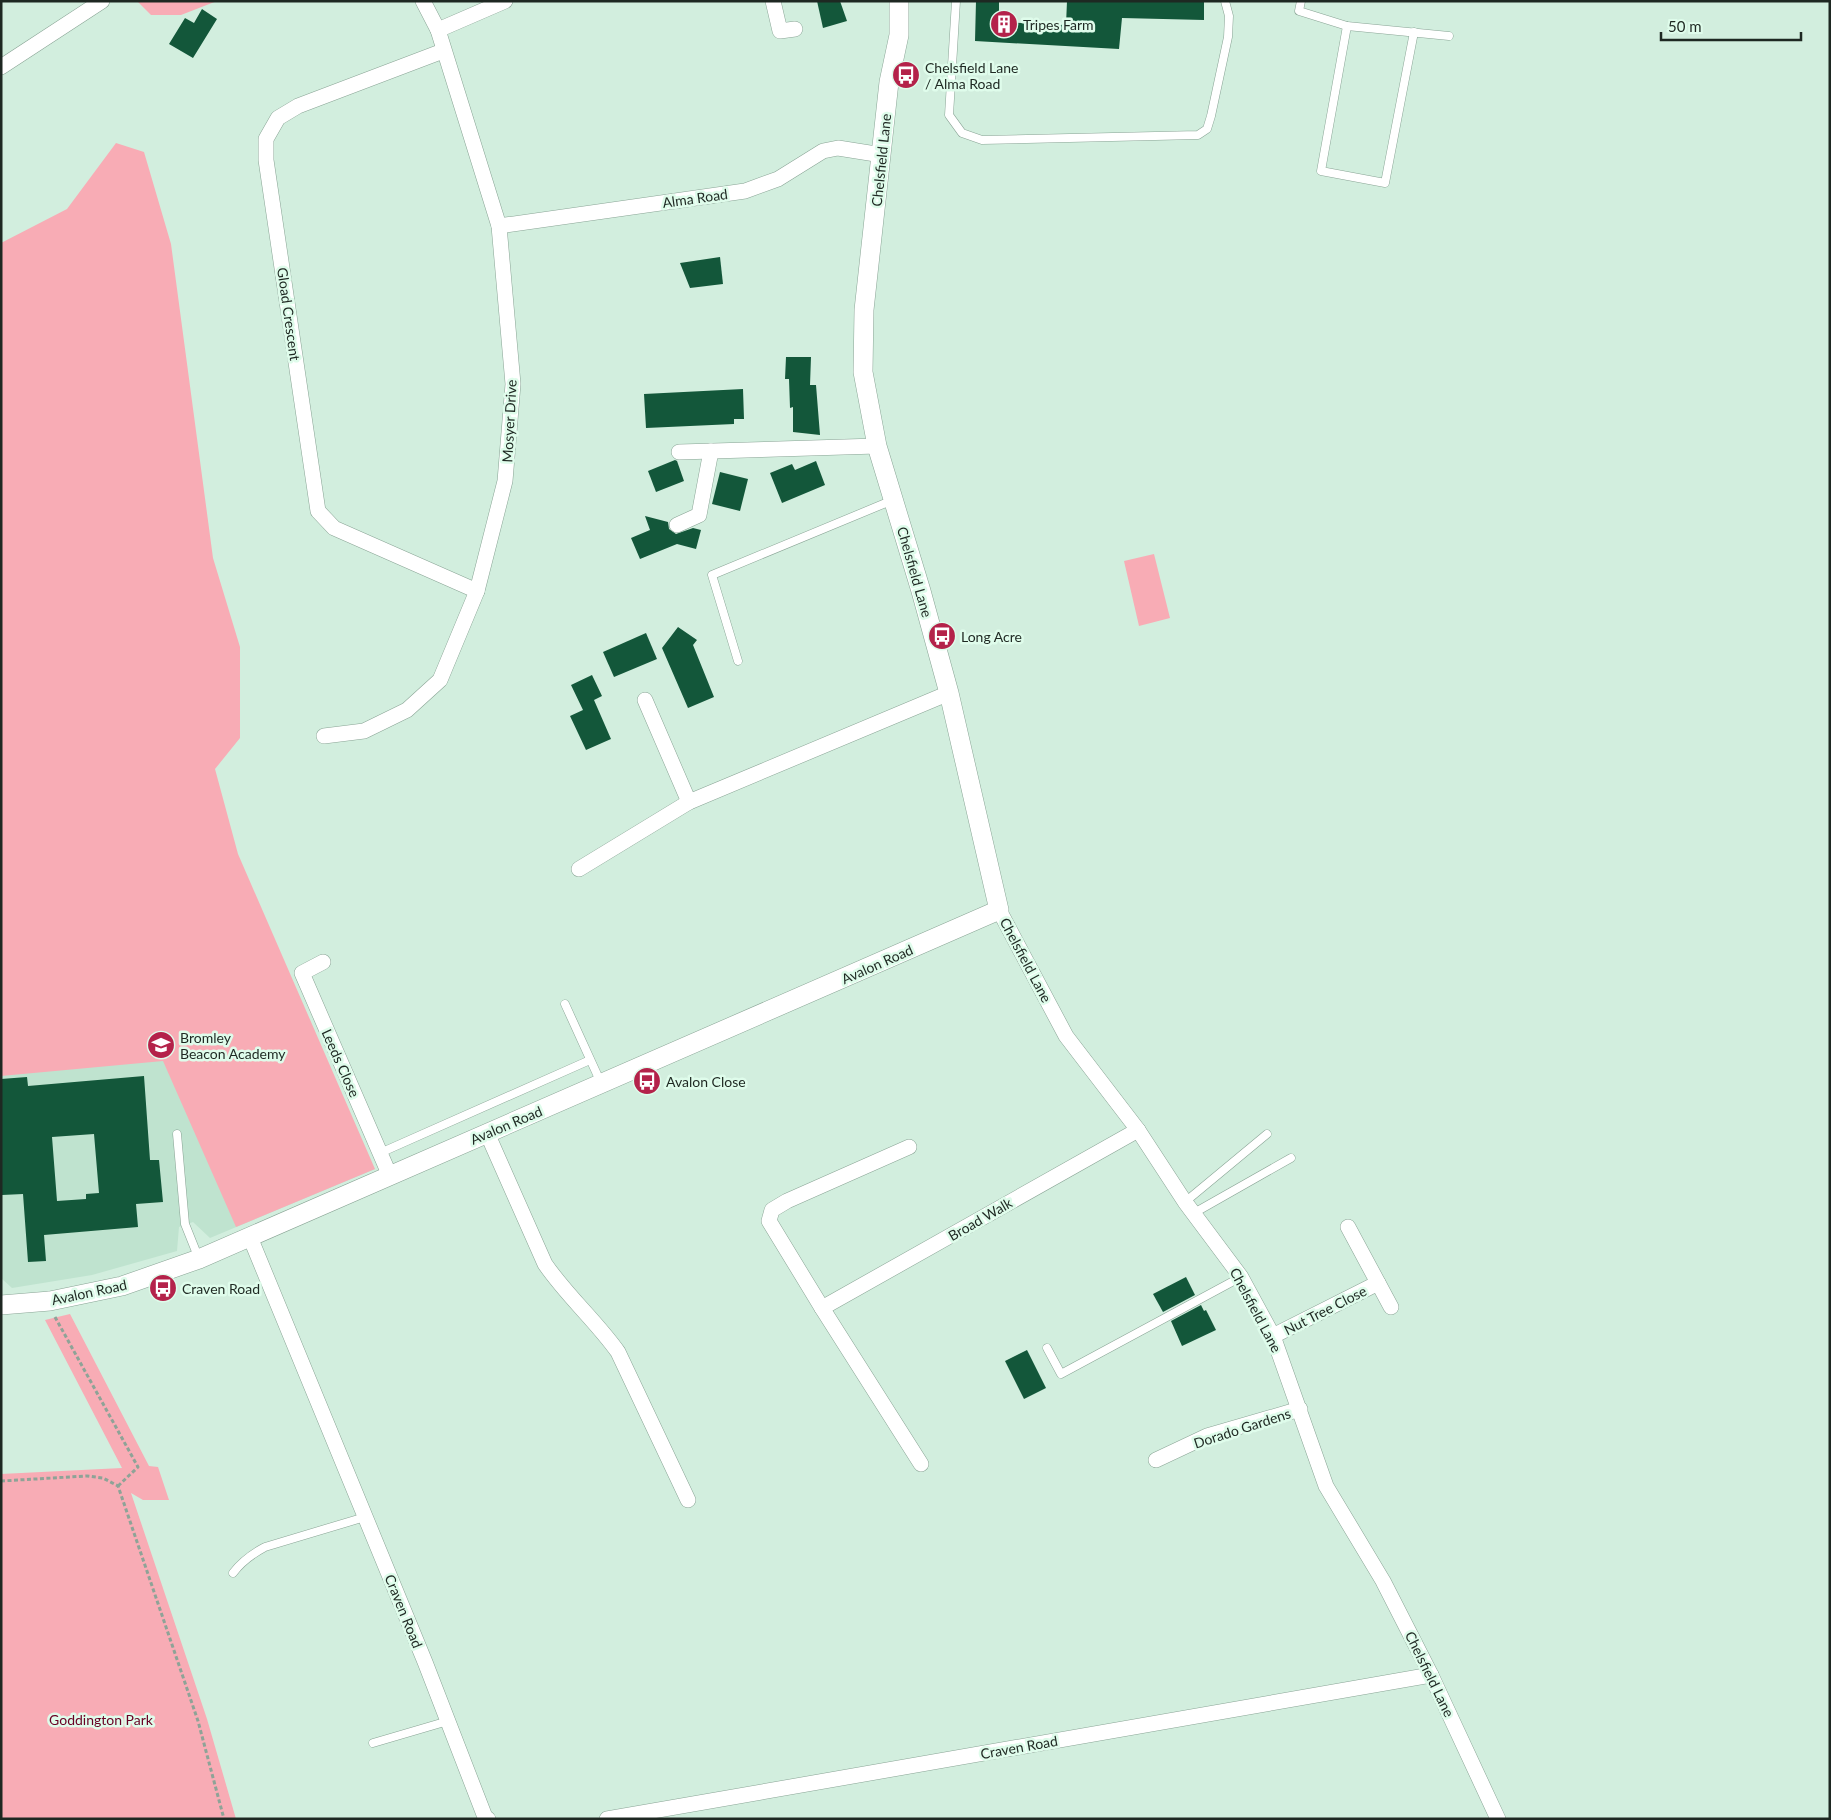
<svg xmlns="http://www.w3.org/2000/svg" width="1831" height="1820" viewBox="0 0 1831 1820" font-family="Lato,sans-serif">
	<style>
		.built { fill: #bfe3cf }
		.green { fill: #f8acb5 }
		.building { fill: #13573a; fill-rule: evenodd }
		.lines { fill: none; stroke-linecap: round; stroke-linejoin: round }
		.service-casing { stroke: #89a495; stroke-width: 9 }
		.minor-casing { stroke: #89a495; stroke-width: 16 }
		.tertiary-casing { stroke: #89a495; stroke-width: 20 }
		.path { stroke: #8ea397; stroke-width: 3; stroke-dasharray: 4 2.5; stroke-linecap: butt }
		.service { stroke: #fff; stroke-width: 8 }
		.minor { stroke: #fff; stroke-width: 15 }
		.tertiary { stroke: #fff; stroke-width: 19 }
		.labels { text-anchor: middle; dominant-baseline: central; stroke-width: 5; stroke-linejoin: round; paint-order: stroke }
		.poi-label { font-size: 14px; fill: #1e2822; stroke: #dffceb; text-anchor: start }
		.street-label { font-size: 14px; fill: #1e2822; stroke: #dffceb }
		.park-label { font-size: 14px; fill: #680023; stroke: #dffceb }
	</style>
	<rect width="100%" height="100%" fill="#d2eede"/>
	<path class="built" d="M1 921 375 1169 210 1238 193 1222 179 1227 177 1251 92 1275 12 1288 1 1278Z"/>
	<g class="green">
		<path d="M137 1H217L181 15H151Z"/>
		<path d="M116 143 144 152 171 244 213 558 240 647V738L215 769 238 854 375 1169 236 1227 163 1061 1 1076V243L67 209Z"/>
		<path d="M1154 554 1170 618 1139 626 1124 561Z"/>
		<path d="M70 1314 149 1466 158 1467 169 1500H143L131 1493 207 1719 236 1819H1V1474L122 1468 45 1320Z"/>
	</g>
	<g class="building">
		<path d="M817 1H840L847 21 823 28Z"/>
		<path d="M976 1H999V22L1066 25 1067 1H1204V20L1122 18 1119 49 975 41Z"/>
		<path d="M202 9 217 19 193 58 169 44 185 18 194 23Z"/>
		<path d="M720 257 723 284 690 288 680 263Z"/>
		<path d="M786 357H811L810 385H816L820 435 793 432V407L790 408 789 379H785Z"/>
		<path d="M743 389 744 419H734V424L646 428 644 394Z"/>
		<path d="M675 460 677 461 684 481 656 492 648 471Z"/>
		<path d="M816 461 825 485 782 503 770 473 792 464 795 470Z"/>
		<path d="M720 472 748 479 740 511 712 504Z"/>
		<path d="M645 516 668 522 669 529 676 534 693 528 701 530 696 549 677 544 640 559 631 538 650 530Z"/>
		<path d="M678 627 697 640 693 645 714 697 688 708 662 648Z"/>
		<path d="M646 633 657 659 614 677 603 652Z"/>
		<path d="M592 675 602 696 594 700 611 739 586 750 570 716 583 710 571 685Z"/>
		<path d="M144 1076 150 1160H159L163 1202 136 1204 138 1227 44 1235 46 1261 28 1262 23 1194 2 1195 1 1079 27 1077 28 1086ZM94 1134 99 1193 86 1194V1199L57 1201 52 1137Z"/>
		<path d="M1186 1277 1195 1295 1163 1312 1153 1294Z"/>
		<path d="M1201 1305 1204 1311 1206 1310 1216 1330 1182 1346 1171 1321Z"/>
		<path d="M1027 1350 1046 1388 1024 1399 1005 1361Z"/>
	</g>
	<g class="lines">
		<g class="service-casing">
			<g id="service">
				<path d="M956 1 949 115 962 133 982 140 1198 135 1207 129 1211 116 1228 37 1229 16 1225 1"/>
				<path d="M1301 1 1299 11 1347 26 1449 36"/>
				<path d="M1347 26 1321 171 1385 183 1414 32"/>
				<path d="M738 661 712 575 893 500"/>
				<path d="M565 1004 601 1083"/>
				<path d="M177 1134 185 1224 199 1259"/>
				<path d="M380 1153 590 1060"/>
				<path d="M1185 1202 1267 1134"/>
				<path d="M1194 1213 1291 1158"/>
				<path d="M1047 1348 1061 1374 1241 1277"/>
				<path d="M233 1573C242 1561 252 1554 265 1547L365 1517"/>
				<path d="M373 1743 448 1721"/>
			</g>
		</g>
		<g class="minor-casing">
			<g id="minor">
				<path d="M773 1 780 31 795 29"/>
				<path d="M438 30 505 1"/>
				<path d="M443 51 298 106 278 118 266 139V160L318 511 334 528 477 591"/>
				<path d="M1 67 102 1"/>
				<path d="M499 226 745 191 778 179 823 151 838 148 882 155"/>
				<path d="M679 452 877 446"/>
				<path d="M677 525 699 515 711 451"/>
				<path d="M645 700 689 802"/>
				<path d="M324 736 364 731 407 710 440 680 477 591 505 481 513 384 499 226 438 30 423 1"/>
				<path d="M579 869 689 802 949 693"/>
				<path d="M999 910 1066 1036 1138 1130 1185 1202 1241 1277 1273 1336 1326 1486 1383 1581 1431 1675 1498 1819"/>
				<path d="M323 962 302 973 390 1176"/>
				<path d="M487 1133 545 1264C567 1296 596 1321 618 1352L688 1500"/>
				<path d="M909 1147 787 1201 772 1210 769 1221 822 1308 921 1464"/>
				<path d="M1348 1227 1391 1307"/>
				<path d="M250 1237 425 1662 485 1817 488 1819"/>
				<path d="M822 1308 1138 1130"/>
				<path d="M1273 1336 1378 1283"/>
				<path d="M1156 1460 1207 1436 1300 1409"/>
				<path d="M607 1819 1431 1675"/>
			</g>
		</g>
		<g class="tertiary-casing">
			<path id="tertiary" d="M1 1305 50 1301 122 1286 199 1259 999 910 949 693 921 591 877 446 863 372 864 310 889 82 899 35V1"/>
		</g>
		<g class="path">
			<path d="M55 1317 138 1467 118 1486"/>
			<path d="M1 1481 87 1476 103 1478 118 1486 198 1721 224 1819"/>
		</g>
		<use href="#service" class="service"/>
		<use href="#minor" class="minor"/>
		<use href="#tertiary" class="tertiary"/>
	</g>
	<defs>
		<g id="building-disc" transform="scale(1.4375)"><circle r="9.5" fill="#b4224a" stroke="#dffceb"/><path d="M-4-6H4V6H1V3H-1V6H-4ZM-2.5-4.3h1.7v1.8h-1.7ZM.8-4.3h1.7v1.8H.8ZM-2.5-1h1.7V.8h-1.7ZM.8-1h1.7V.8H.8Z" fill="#fff"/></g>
		<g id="bus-disc" transform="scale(1.4375)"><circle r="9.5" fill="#b4224a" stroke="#dffceb"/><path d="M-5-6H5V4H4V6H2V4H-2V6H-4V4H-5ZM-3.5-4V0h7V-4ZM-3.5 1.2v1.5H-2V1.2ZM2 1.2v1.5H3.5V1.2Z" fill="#fff"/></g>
		<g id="school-disc" transform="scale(1.4375)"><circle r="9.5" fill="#b4224a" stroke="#dffceb"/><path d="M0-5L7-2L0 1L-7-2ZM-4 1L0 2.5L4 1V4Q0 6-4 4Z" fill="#fff"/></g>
	</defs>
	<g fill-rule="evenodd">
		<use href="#building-disc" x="1004" y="24"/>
		<use href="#bus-disc" x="906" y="75"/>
		<use href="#bus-disc" x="942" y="636"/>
		<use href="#school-disc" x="161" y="1045"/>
		<use href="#bus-disc" x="647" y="1081"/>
		<use href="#bus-disc" x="163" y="1288"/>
	</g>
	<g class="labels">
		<g class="poi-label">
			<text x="1023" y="24">Tripes Farm</text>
			<text x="925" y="67">Chelsfield Lane<tspan x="925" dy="16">/ Alma Road</tspan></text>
			<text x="961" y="636">Long Acre</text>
			<text x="180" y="1037">Bromley<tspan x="180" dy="16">Beacon Academy</tspan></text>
			<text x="666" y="1081">Avalon Close</text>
			<text x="182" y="1288">Craven Road</text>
		</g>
		<g class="street-label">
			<text transform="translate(881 160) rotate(-84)">Chelsfield Lane</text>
			<text transform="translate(695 198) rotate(-8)">Alma Road</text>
			<text transform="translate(289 314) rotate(82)">Gload Crescent</text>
			<text transform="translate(509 421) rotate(-87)">Mosyer Drive</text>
			<text transform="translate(915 572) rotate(74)">Chelsfield Lane</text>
			<text transform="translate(1026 960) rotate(62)">Chelsfield Lane</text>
			<text transform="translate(877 964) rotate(-24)">Avalon Road</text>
			<text transform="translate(341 1063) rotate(66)">Leeds Close</text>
			<text transform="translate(506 1125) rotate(-23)">Avalon Road</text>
			<text transform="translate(980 1219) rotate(-30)">Broad Walk</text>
			<text transform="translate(89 1292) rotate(-12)">Avalon Road</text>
			<text transform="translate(1256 1310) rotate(62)">Chelsfield Lane</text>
			<text transform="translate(1325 1310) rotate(-27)">Nut Tree Close</text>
			<text transform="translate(1242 1428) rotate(-18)">Dorado Gardens</text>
			<text transform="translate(404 1611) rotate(68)">Craven Road</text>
			<text transform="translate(1430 1674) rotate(64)">Chelsfield Lane</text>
			<text transform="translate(1019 1747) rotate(-10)">Craven Road</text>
		</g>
		<g class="park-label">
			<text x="101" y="1719">Goddington Park</text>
		</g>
	</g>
	<rect width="1831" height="1820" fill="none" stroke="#1e2822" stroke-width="5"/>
	<path d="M1661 32v8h140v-8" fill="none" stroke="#1e2822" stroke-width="2.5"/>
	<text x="1668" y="32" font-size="15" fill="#1e2822" stroke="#dffceb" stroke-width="4" paint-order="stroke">50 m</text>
</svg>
